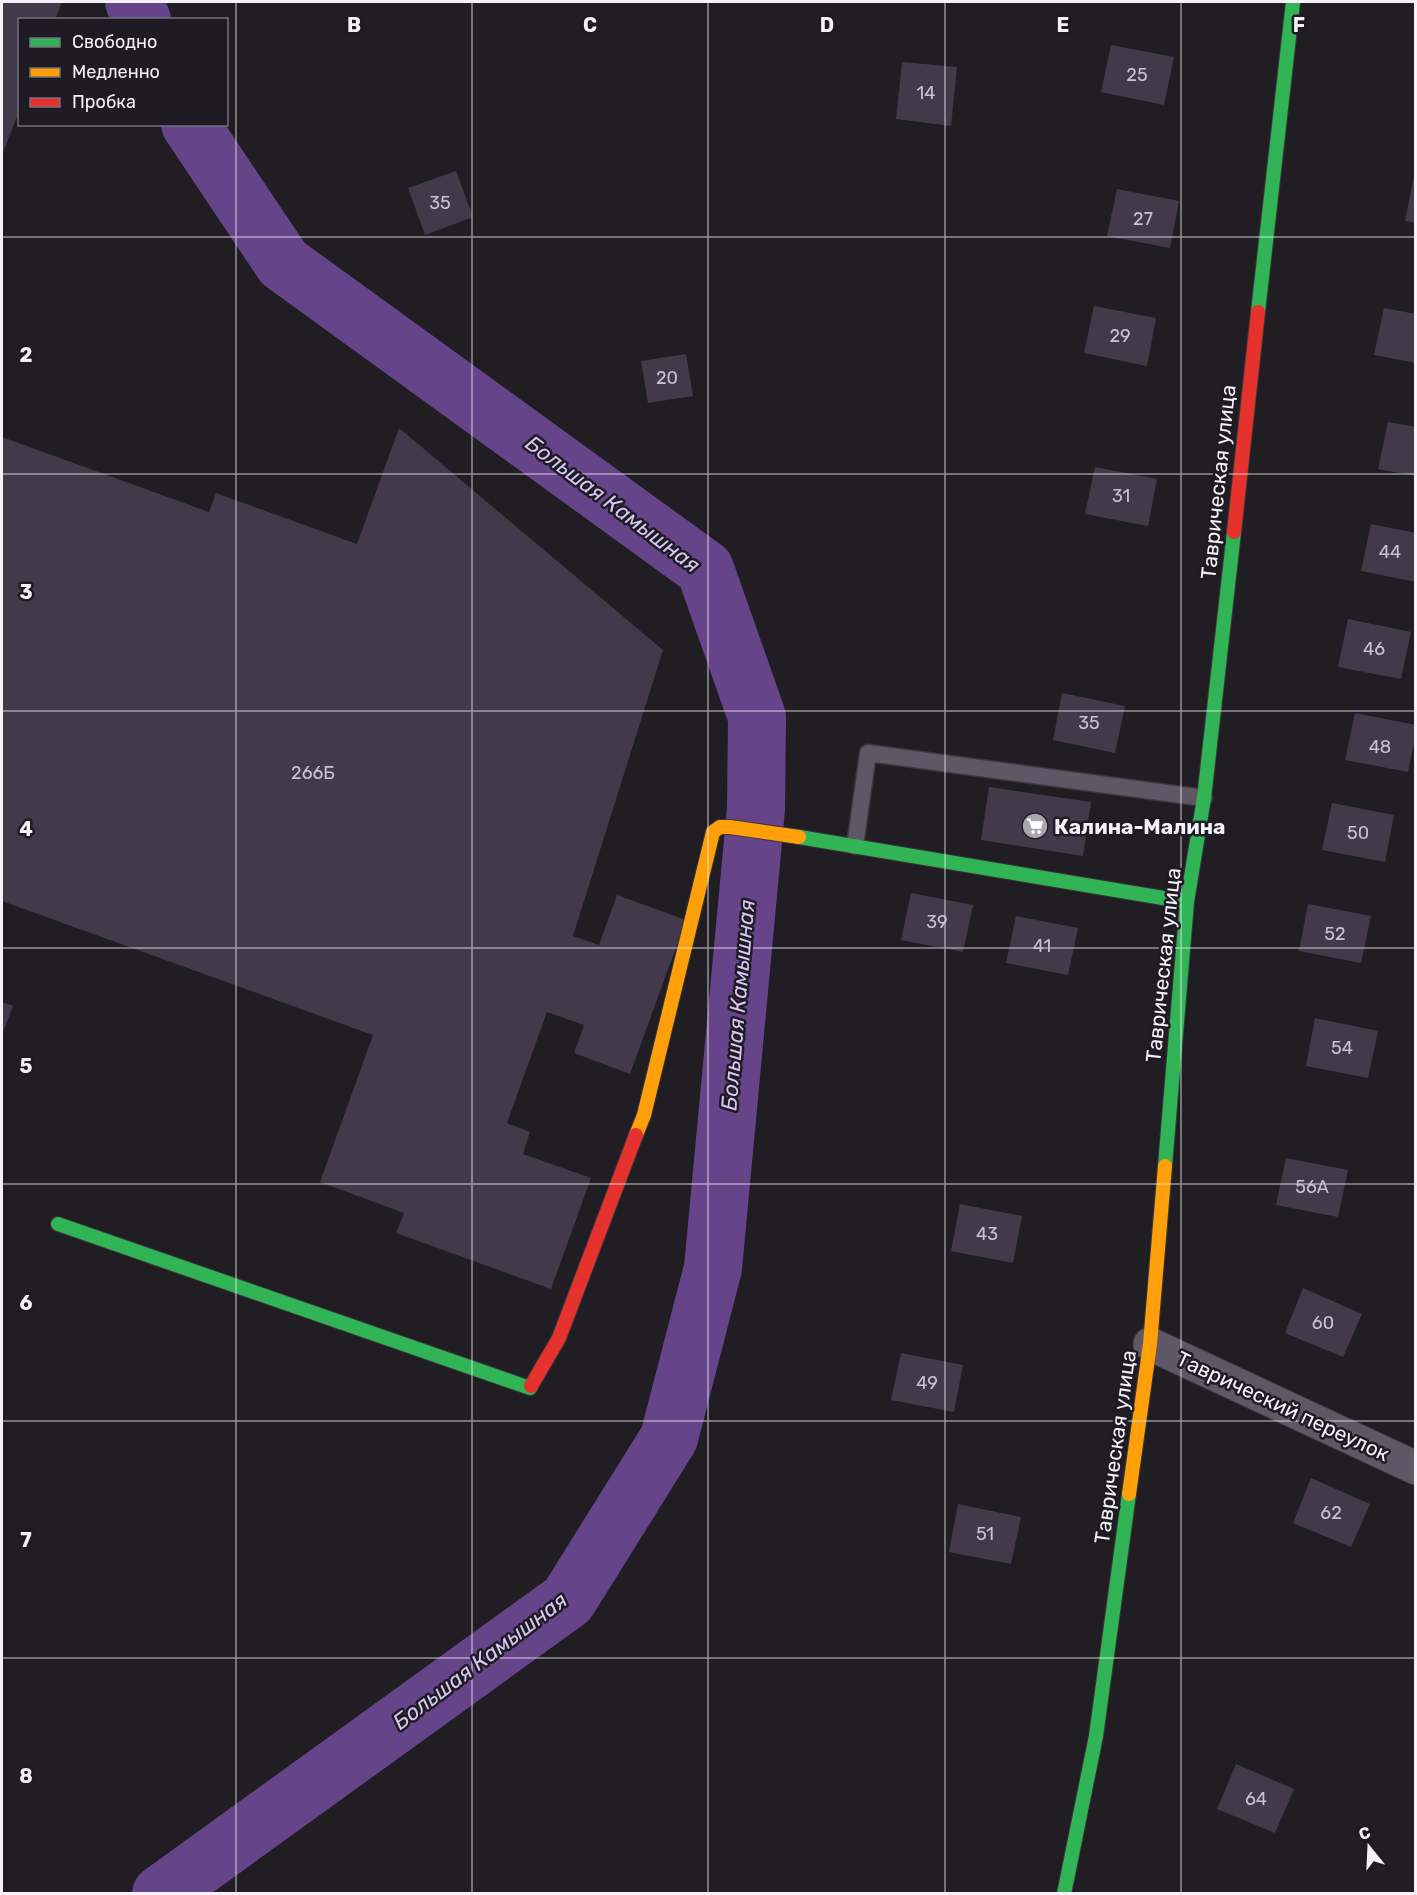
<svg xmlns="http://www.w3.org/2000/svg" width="1417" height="1895" viewBox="0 0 1417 1895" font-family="Rubik,sans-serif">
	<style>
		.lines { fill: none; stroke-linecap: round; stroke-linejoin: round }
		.river { stroke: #654489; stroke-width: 58 }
		.building { fill: #423a4a }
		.lane-casing { stroke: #39373c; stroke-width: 19 }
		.street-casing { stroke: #39373c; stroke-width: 35 }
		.fast-casing { stroke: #39373c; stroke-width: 16 }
		.slow-casing { stroke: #39373c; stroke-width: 16 }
		.jam-casing { stroke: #39373c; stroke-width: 16 }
		.lane { stroke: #5d5766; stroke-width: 16 }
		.street { stroke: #5d5766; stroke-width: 33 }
		.fast { stroke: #30b455; stroke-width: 14 }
		.slow { stroke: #ff9f0a; stroke-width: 14 }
		.jam { stroke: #e5322d; stroke-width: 14 }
		.grid { fill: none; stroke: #f4f1f8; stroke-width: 1.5; stroke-opacity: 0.55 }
		.labels { text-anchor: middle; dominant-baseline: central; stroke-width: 5; stroke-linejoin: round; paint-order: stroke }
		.number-label { font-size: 18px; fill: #c8c3cc }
		.street-label { font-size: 21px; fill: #f4f1f8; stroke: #1f1b25 }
		.poi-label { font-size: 21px; font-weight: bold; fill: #f4f1f8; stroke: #1f1b25; text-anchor: start }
		.water-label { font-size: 22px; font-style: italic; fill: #d8c7f1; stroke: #1f1b25 }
		.grid-label { font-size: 20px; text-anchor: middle; font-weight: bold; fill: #f4f1f8; stroke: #1f1b25; stroke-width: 5; stroke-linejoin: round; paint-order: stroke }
	</style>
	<rect width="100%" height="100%" fill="#201d23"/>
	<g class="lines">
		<g class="river">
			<path d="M134 2 142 20"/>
			<path d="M161 1894 568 1600 669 1438 713 1268 756 809 757 717 705 569 283 263 190 124"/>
		</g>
	</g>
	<g class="building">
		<path d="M2 2H62L55 20H20V109L2 155Z"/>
		<path d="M1111 45 1174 57 1164 105 1101 92Z"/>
		<path d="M902 62 957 67 951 126 896 119Z"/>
		<path d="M456 171 473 217 425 235 408 188Z"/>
		<path d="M1414 176H1416V223L1405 221Z"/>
		<path d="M1117 189 1179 201 1170 248 1107 236Z"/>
		<path d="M1094 306 1156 318 1147 366 1084 353Z"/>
		<path d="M1384 308 1416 314V363L1374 355Z"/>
		<path d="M686 354 693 396 648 403 641 361Z"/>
		<path d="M1388 422 1416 427V476L1378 469Z"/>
		<path d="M399 428 663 650 573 936 599 945 617 895 686 920 630 1074 574 1053 584 1025 547 1012 507 1123 530 1132 523 1154 591 1178 551 1289 396 1233 404 1213 320 1182 373 1035 2 901V437L209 512 216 493 357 544Z"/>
		<path d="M1095 467 1157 479 1148 526 1085 514Z"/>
		<path d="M1371 524 1416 533V582L1361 571Z"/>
		<path d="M1348 619 1411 632 1401 679 1338 667Z"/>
		<path d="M1062 693 1125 706 1115 753 1053 740Z"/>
		<path d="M1355 713 1416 725V734L1408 772 1345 760Z"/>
		<path d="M989 787 1091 802 1083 856 981 840Z"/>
		<path d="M1332 803 1394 815 1385 862 1322 850Z"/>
		<path d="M911 893 973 905 963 952 901 940Z"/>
		<path d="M1308 904 1371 916 1361 963 1299 951Z"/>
		<path d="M1016 916 1078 928 1068 975 1006 963Z"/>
		<path d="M2 1002 13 1006 2 1035Z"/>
		<path d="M1315 1018 1378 1031 1368 1078 1306 1066Z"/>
		<path d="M1286 1158 1348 1170 1338 1217 1276 1205Z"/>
		<path d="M960 1204 1022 1216 1013 1263 951 1251Z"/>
		<path d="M1303 1288 1362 1314 1343 1357 1285 1333Z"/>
		<path d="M901 1353 963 1365 954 1412 891 1400Z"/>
		<path d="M1311 1478 1370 1504 1351 1547 1293 1523Z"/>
		<path d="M958 1504 1021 1517 1011 1564 949 1552Z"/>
		<path d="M1236 1764 1294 1789 1275 1833 1217 1809Z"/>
	</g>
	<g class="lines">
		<g class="lane-casing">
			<path id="lane" d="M855 846 868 753 1204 798"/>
		</g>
		<g class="street-casing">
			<path id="street" d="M1150 1344 1416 1468"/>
		</g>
		<g class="fast-casing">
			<g id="fast">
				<path d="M1258 312 1293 2"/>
				<path d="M799 837 1187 902"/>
				<path d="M1165 1166 1187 902 1204 798 1234 532"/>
				<path d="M58 1224 530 1388 531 1386"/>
				<path d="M1064 1894 1096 1736 1129 1494"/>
			</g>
		</g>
		<g class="slow-casing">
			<g id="slow">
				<path d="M636 1135 644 1115 713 832 720 827H730L799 837"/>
				<path d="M1129 1494 1150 1344 1165 1166"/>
			</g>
		</g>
		<g class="jam-casing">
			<g id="jam">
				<path d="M1234 532 1258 312"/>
				<path d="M531 1386 559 1338 636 1135"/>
			</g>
		</g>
		<use href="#lane" class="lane"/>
		<use href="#street" class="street"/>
		<use href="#fast" class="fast"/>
		<use href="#slow" class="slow"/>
		<use href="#jam" class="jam"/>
	</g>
	<path class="grid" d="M236 2V1894M472 2V1894M708 2V1894M945 2V1894M1181 2V1894M2 237H1416M2 474H1416M2 711H1416M2 948H1416M2 1184H1416M2 1421H1416M2 1658H1416"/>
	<defs>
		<g id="supermarket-disc" transform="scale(1.35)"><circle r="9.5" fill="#aaa7ad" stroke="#1f1b25"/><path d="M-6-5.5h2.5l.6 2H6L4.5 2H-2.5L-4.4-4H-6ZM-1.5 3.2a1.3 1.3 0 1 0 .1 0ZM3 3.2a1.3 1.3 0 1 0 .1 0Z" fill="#fff"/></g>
	</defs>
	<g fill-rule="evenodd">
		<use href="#supermarket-disc" x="1035" y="826"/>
	</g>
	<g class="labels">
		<g class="number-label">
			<text x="1137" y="75">25</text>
			<text x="926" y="93">14</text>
			<text x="440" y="203">35</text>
			<text x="1143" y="219">27</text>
			<text x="1120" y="336">29</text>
			<text x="667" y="378">20</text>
			<text x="1121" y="496">31</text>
			<text x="1390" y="552">44</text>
			<text x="1374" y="649">46</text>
			<text x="1089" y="723">35</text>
			<text x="1380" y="747">48</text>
			<text x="313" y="773">266Б</text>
			<text x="1358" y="833">50</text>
			<text x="937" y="922">39</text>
			<text x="1335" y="934">52</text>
			<text x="1042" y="946">41</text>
			<text x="1342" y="1048">54</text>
			<text x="1312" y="1187">56А</text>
			<text x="987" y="1234">43</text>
			<text x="1323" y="1323">60</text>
			<text x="927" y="1383">49</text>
			<text x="1331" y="1513">62</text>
			<text x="985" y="1534">51</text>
			<text x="1256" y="1799">64</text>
		</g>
		<g class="street-label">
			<text transform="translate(1218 482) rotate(-84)">Таврическая улица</text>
			<text transform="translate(1163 965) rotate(-84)">Таврическая улица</text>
			<text transform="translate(1283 1406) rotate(25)">Таврический переулок</text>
			<text transform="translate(1115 1447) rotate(-82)">Таврическая улица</text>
		</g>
		<g class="poi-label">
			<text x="1054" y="826">Калина-Малина</text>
		</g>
		<g class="water-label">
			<text transform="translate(613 504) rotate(37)">Большая Камышная</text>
			<text transform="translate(738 1005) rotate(-85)">Большая Камышная</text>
			<text transform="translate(480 1661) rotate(-37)">Большая Камышная</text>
		</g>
	</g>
	<g class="grid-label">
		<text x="354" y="32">B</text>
		<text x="590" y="32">C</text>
		<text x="827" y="32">D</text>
		<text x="1063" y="32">E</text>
		<text x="1299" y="32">F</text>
		<text x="26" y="362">2</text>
		<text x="26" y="599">3</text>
		<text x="26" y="836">4</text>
		<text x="26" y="1073">5</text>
		<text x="26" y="1310">6</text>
		<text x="26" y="1547">7</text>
		<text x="26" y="1783">8</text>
	</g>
	<rect width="1417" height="1895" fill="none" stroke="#f4f1f8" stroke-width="6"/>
	<rect x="18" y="18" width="210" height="108" fill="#1f1b25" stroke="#747179" stroke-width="1.5"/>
	<rect x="30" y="38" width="30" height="9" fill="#30b455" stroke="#747179" stroke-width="1.5"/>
	<text x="72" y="48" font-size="18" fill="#f4f1f8">Свободно</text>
	<rect x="30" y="68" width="30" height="9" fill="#ff9f0a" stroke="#747179" stroke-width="1.5"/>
	<text x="72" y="78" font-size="18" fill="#f4f1f8">Медленно</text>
	<rect x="30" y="98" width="30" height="9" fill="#e5322d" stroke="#747179" stroke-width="1.5"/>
	<text x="72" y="108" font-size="18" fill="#f4f1f8">Пробка</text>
	<g transform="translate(1369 1847) rotate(342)" stroke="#1f1b25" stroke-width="4.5" paint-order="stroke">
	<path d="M0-4.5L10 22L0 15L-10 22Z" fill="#f4f1f8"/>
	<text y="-9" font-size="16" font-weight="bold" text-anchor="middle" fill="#f4f1f8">С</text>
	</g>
</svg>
